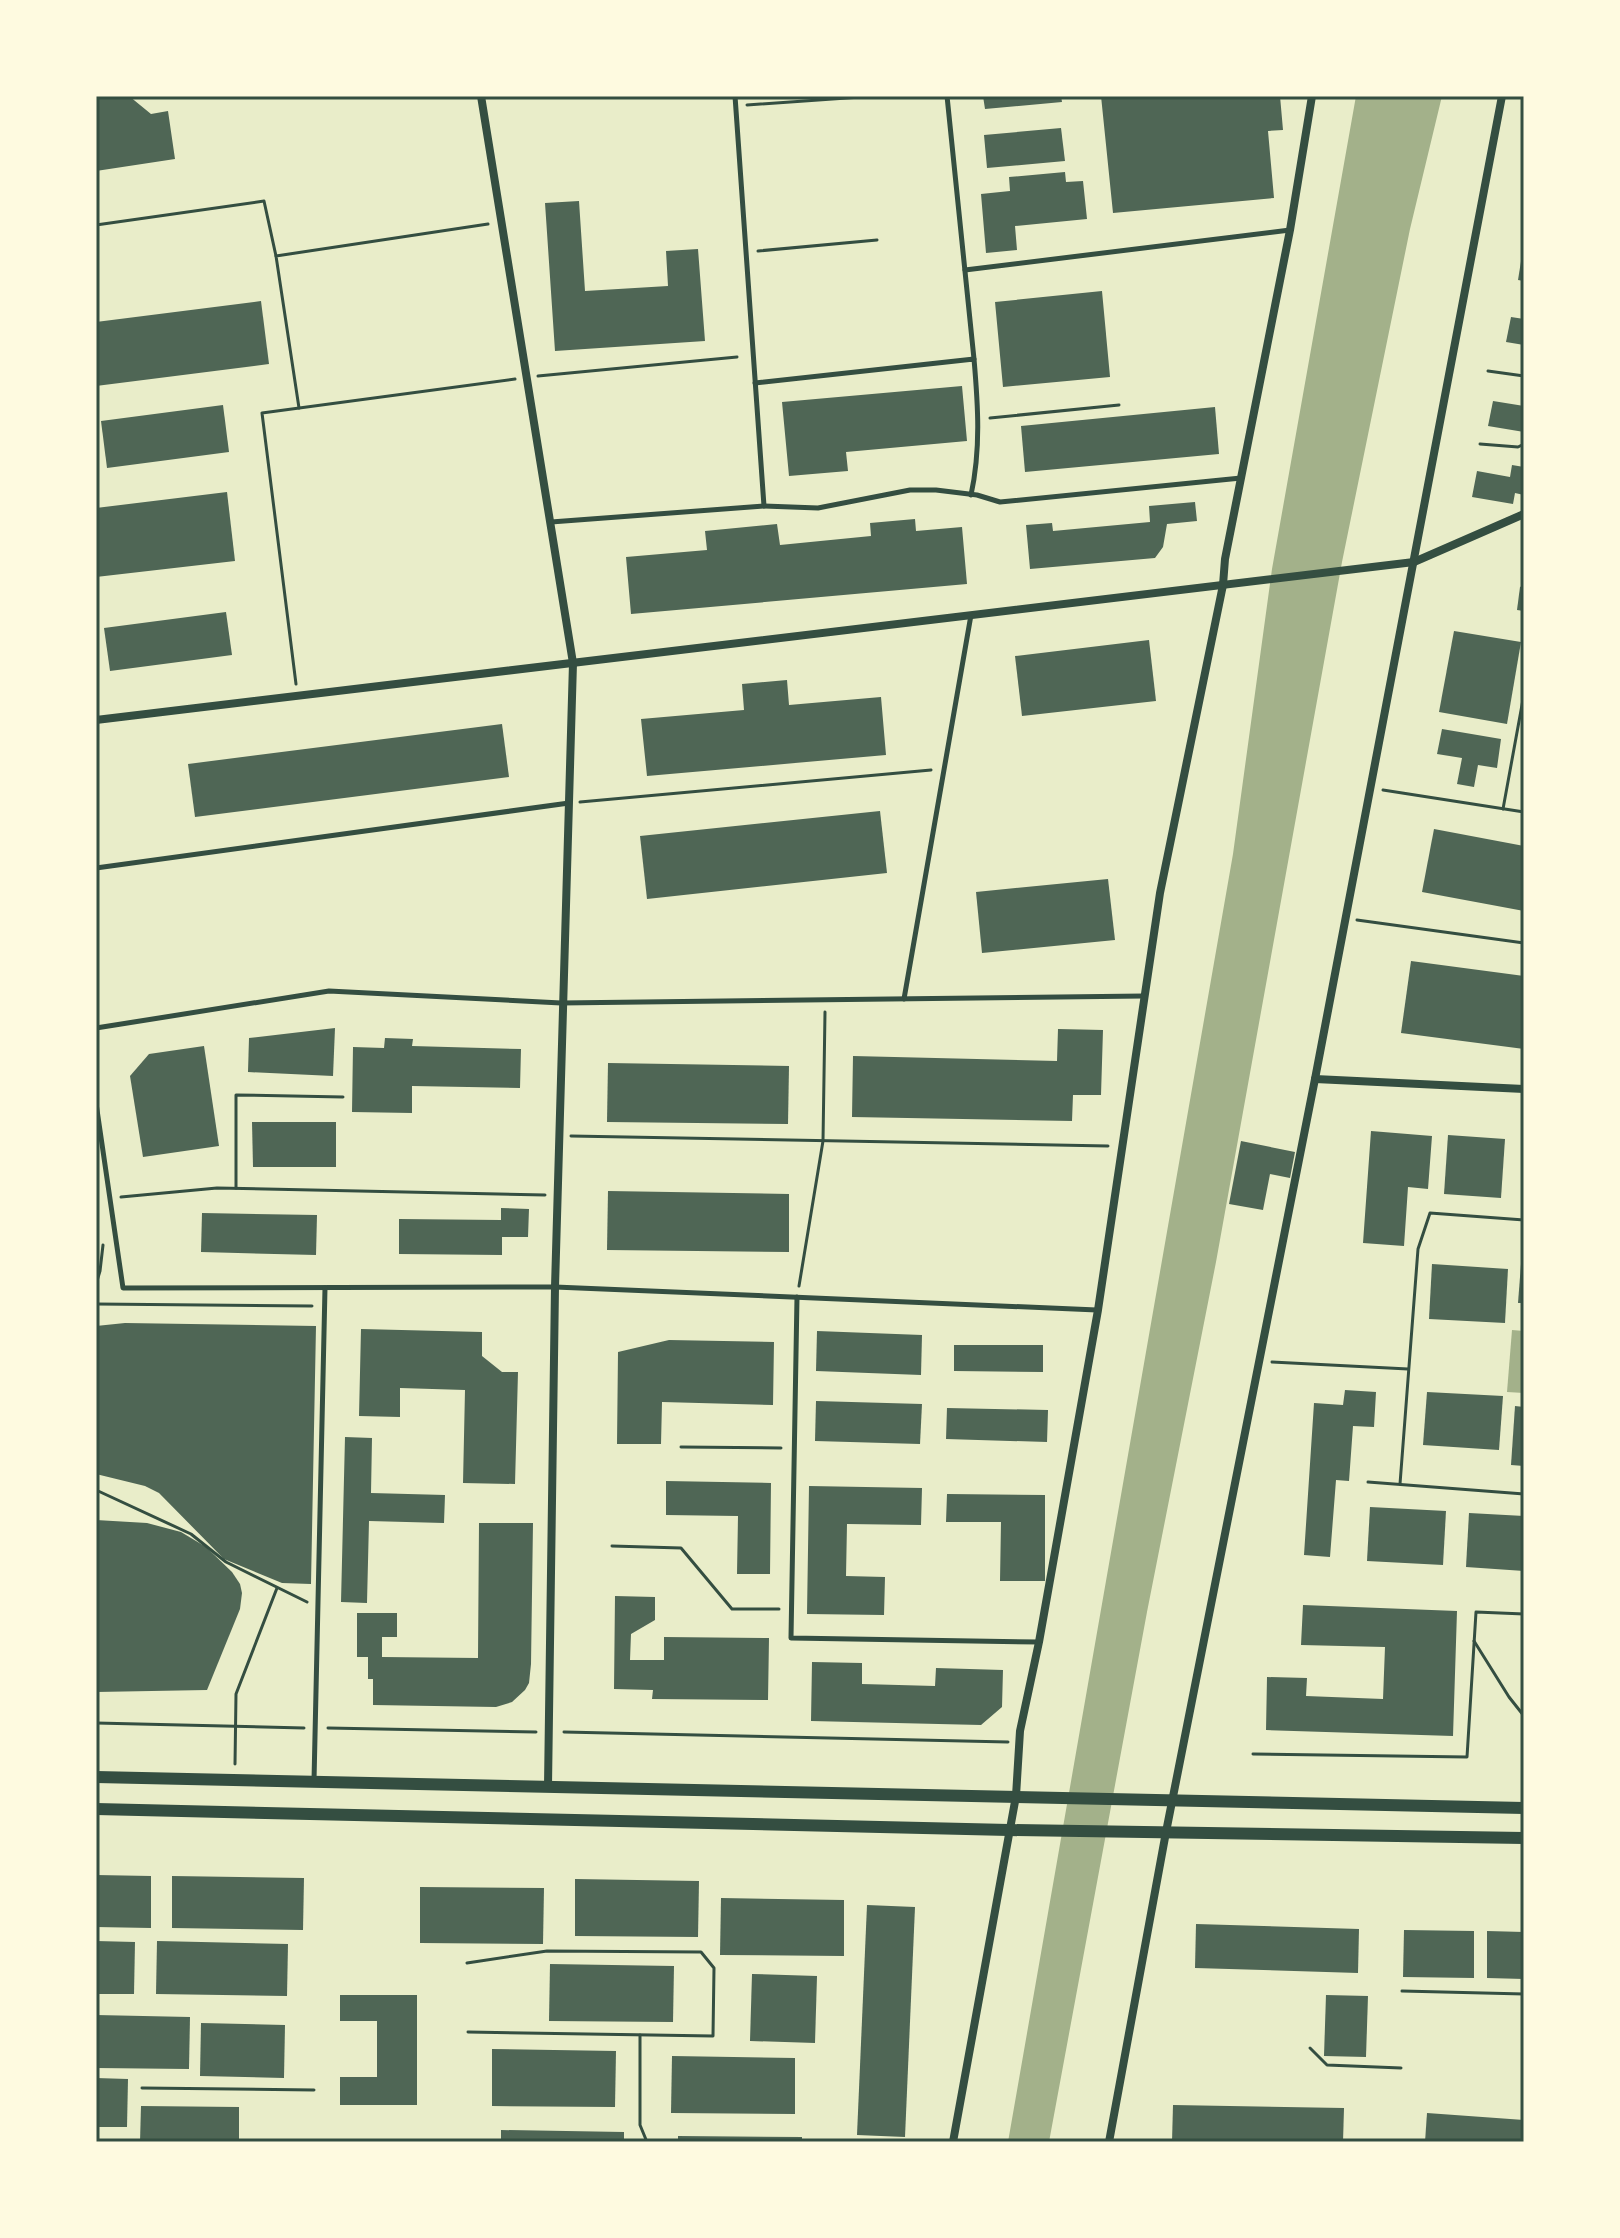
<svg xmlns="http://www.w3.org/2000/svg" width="1620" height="2238" viewBox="0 0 1620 2238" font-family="'Roboto Serif',serif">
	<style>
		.water { fill: #a3b18a }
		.building { fill: #4f6655 }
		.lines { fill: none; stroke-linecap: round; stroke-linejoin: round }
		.path { stroke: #344e41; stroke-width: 3 }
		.service { stroke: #344e41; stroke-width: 5 }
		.minor { stroke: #344e41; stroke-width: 8 }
		.secondary { stroke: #344e41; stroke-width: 12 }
		.neatline { fill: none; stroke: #344e41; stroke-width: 3 }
	</style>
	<rect width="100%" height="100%" fill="#e9edc9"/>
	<g class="water">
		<path d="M1356 96H1442L1410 229 1342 562 1216 1262 1147 1612 1049 2142H1008L1233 854 1272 569Z"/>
		<path d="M1512 1330 1524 1331V1393L1507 1392Z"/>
	</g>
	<g class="building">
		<path d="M96 96H129L151 114 168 111 175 159 96 171Z"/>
		<path d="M983 96H1061L1062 102 985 109Z"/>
		<path d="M1101 96H1280L1283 130 1268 131 1274 198 1113 213Z"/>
		<path d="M1061 128 1065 161 987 168 984 135Z"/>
		<path d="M1065 172 1066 182 1083 181 1087 219 1015 226 1017 250 986 253 981 194 1010 191 1009 177Z"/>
		<path d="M579 201 585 291 668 286 666 251 698 249 705 341 555 351 545 203Z"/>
		<path d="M1522 255H1524V281L1518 280Z"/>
		<path d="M1102 291 1110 377 1003 387 995 302Z"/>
		<path d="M261 301 269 364 96 386V322Z"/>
		<path d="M1511 317 1524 319V345L1506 342Z"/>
		<path d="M962 386 967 441 846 452 848 471 789 476 782 402Z"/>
		<path d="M1493 401 1524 406V432L1488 426Z"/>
		<path d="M223 405 229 452 107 468 101 421Z"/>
		<path d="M1215 407 1219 454 1025 472 1021 426Z"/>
		<path d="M1512 465 1524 467V495L1515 493 1513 504 1472 497 1477 471 1510 477Z"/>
		<path d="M227 492 235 561 96 577V508Z"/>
		<path d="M1195 502 1197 521 1167 524 1163 547 1155 558 1030 569 1026 525 1052 523 1053 531 1150 522 1149 506Z"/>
		<path d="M915 519 916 531 962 527 967 584 631 614 626 557 707 550 705 531 777 524 780 545 871 536 870 523Z"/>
		<path d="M1524 585V611L1517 610 1520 587Z"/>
		<path d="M226 612 232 655 110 671 104 628Z"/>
		<path d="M1454 631 1521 642 1507 724 1439 712Z"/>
		<path d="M1149 640 1156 701 1022 716 1015 656Z"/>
		<path d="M787 680 789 705 881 697 886 755 647 776 641 719 744 710 742 684Z"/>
		<path d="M502 724 509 777 195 817 188 764Z"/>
		<path d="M1442 729 1501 739 1497 768 1478 765 1474 787 1457 784 1462 758 1437 754Z"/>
		<path d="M880 811 887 873 647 899 640 836Z"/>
		<path d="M1434 829 1524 846V911L1422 892Z"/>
		<path d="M1108 879 1115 940 982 953 976 892Z"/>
		<path d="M1411 961 1524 976V1049L1401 1033Z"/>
		<path d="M335 1028 333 1076 248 1072 249 1038Z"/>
		<path d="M1058 1029 1103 1030 1101 1095H1073L1072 1121 852 1117 853 1056 1057 1061Z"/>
		<path d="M385 1038 413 1039 412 1046 521 1049 520 1088 412 1086V1113L352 1112 353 1047 384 1048Z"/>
		<path d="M204 1046 219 1146 143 1157 130 1076 149 1054Z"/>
		<path d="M608 1063 789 1066 788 1124 607 1122Z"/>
		<path d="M252 1122H336V1167H253Z"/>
		<path d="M1371 1131 1432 1136 1428 1189 1408 1187 1404 1246 1363 1243Z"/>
		<path d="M1448 1135 1505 1139 1501 1198 1444 1194Z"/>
		<path d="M1241 1141 1295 1152 1290 1178 1270 1174 1263 1210 1229 1204Z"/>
		<path d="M608 1191 789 1194V1252L607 1250Z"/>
		<path d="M501 1208 529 1209 528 1237H502V1255L399 1254V1219L501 1220Z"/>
		<path d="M202 1213 317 1215 316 1255 201 1252Z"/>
		<path d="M1522 1251H1524V1303H1518Z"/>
		<path d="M1432 1264 1508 1269 1505 1323 1429 1319Z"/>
		<path d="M125 1323 316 1326 311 1584 282 1583 224 1559 159 1493 145 1486 96 1474V1326Z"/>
		<path d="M361 1329 482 1332V1356L502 1372H518L515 1484 463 1483 465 1390 400 1388V1417L359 1416Z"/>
		<path d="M817 1331 922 1335 921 1375 816 1371Z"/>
		<path d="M669 1340 774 1342 773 1405 662 1402 661 1444H617L618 1352Z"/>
		<path d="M954 1345H1043V1372L954 1371Z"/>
		<path d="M1345 1390 1376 1392 1374 1427 1353 1426 1349 1481 1336 1480 1330 1557 1304 1555 1314 1403 1343 1405Z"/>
		<path d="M1427 1392 1503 1396 1499 1450 1423 1445Z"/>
		<path d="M816 1401 922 1404 920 1444 815 1441Z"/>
		<path d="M1515 1406 1524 1407V1466L1511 1465Z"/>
		<path d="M947 1408 1048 1410 1047 1442 946 1439Z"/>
		<path d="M345 1437 372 1438 371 1493 445 1495 444 1523 369 1521 367 1603 341 1602Z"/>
		<path d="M666 1481 771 1483 770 1574H737L738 1516 666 1515Z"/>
		<path d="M809 1486 922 1488 921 1525 847 1524 846 1576 885 1577 884 1615 807 1614Z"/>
		<path d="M947 1494 1045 1495V1581H1000L1001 1522H946Z"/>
		<path d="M1370 1507 1446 1511 1443 1565 1367 1561Z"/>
		<path d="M1469 1513 1524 1516V1571L1466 1567Z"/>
		<path d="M96 1520 147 1523 181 1532 206 1547 232 1572 240 1584 242 1593 240 1609 207 1690 96 1692Z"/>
		<path d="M479 1523H533L531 1664 529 1683 525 1690 512 1702 496 1707 373 1705V1679H368V1657H357V1613H397V1637H382V1657L478 1658Z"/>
		<path d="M615 1596 655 1597V1620L631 1634 630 1660H664V1637L769 1638 768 1700 652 1699 653 1690 614 1689Z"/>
		<path d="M1303 1605 1457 1611 1453 1736 1266 1730 1267 1677 1307 1678 1306 1696 1383 1699 1385 1647 1301 1645Z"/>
		<path d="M812 1662 862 1663V1684L935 1686 936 1668 1003 1670 1002 1707 981 1725 811 1721Z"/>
		<path d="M96 1875 151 1876V1928L96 1927Z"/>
		<path d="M172 1876 304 1878 303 1930 172 1928Z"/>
		<path d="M575 1879 699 1881 698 1937 575 1936Z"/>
		<path d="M420 1887 544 1888 543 1944 420 1943Z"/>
		<path d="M721 1898 844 1900V1956L720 1955Z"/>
		<path d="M867 1905 915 1907 905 2137 857 2135Z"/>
		<path d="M1196 1924 1359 1929 1358 1973 1195 1968Z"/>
		<path d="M1404 1930 1474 1931V1978L1403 1977Z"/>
		<path d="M1487 1931 1524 1932V1979L1487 1978Z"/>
		<path d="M96 1941 135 1942 134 1994H96Z"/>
		<path d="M157 1941 288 1944 287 1996 156 1994Z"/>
		<path d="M550 1964 674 1966 673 2022 549 2021Z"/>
		<path d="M752 1974 817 1976 815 2043 750 2041Z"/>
		<path d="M340 1995H417V2105H340V2077H377V2021H340Z"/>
		<path d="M1326 1995 1368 1996 1366 2057 1324 2056Z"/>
		<path d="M96 2015 190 2017 189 2069 96 2068Z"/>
		<path d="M201 2023 285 2025 284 2078 200 2076Z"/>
		<path d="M492 2049 616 2051 615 2107 492 2106Z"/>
		<path d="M672 2056 795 2058V2114L671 2113Z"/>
		<path d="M96 2078 128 2079 127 2127H96Z"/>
		<path d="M1173 2105 1344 2108 1343 2142H1172Z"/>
		<path d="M141 2106 239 2107V2142H140Z"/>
		<path d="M1427 2113 1524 2120V2142H1425Z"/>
		<path d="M501 2130 624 2132V2142H501Z"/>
		<path d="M678 2136 802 2137V2142H678Z"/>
	</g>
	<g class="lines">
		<g class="path">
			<path d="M747 105 875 96"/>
			<path d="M96 225 264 201 276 256"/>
			<path d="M758 251 877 240"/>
			<path d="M1488 371 1524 376"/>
			<path d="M538 376 737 357"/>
			<path d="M299 408 276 256 488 224"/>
			<path d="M990 418 1119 405"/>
			<path d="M1480 444 1518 447 1524 444"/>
			<path d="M296 684 262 413 515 379"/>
			<path d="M1383 790 1524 812"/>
			<path d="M580 802 931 770"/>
			<path d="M1503 809 1524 694"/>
			<path d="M1357 920 1524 943"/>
			<path d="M571 1136 1108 1146"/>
			<path d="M236 1188V1095L343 1097"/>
			<path d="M121 1197 217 1188 545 1195"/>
			<path d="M96 1284 100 1271 103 1245"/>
			<path d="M799 1286 823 1141 825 1012"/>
			<path d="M96 1304 312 1306"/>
			<path d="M1272 1362 1408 1369"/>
			<path d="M681 1447 781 1448"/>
			<path d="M1368 1482 1524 1494"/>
			<path d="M1400 1484 1418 1249 1430 1213 1524 1220"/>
			<path d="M96 1490 191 1534 226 1562 307 1602"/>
			<path d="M612 1546 681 1548 732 1609H779"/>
			<path d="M1474 1641 1509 1697 1524 1716"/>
			<path d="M96 1723 304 1728"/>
			<path d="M328 1728 536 1732"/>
			<path d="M564 1732 1008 1742"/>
			<path d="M1253 1754 1467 1757 1476 1612 1524 1614"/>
			<path d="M235 1764 236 1694 277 1588"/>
			<path d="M467 1963 547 1951 701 1952 714 1968 713 2036 468 2032"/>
			<path d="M1402 1991 1524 1994"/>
			<path d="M640 2035V2125L647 2142"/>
			<path d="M1310 2048 1327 2065 1401 2068"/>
			<path d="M142 2088 314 2090"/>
		</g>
		<g class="service">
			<path d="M947 96 974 359"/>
			<path d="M965 270 1290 230"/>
			<path d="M755 383 974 359C978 405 981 449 971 495"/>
			<path d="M764 506 818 508 910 490H936L977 495 1000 502 1241 478"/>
			<path d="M551 522 764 506 735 96"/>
			<path d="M96 868 569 803"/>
			<path d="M904 999 971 615"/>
			<path d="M96 1028 329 991 561 1003 1144 996"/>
			<path d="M96 1103 123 1288 555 1287 1097 1310"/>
			<path d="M797 1297 791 1638 1039 1642"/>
			<path d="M314 1781 325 1288"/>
		</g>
		<g class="minor">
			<path d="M481 96 573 663 555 1287 548 1786"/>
			<path d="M96 720 1414 562 1524 514"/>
			<path d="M1315 1079 1524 1089"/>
			<path d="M953 2142 1016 1796 1020 1731 1039 1642 1098 1310 1160 893 1223 585 1225 559 1290 230 1312 96"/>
			<path d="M1109 2142 1166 1832 1315 1079 1502 96"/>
		</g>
		<g class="secondary">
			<path d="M96 1777 1524 1808"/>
			<path d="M96 1809 1009 1830 1524 1838"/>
		</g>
	</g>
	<rect width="1620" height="2238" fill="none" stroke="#fefae0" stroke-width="196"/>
	<rect x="98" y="98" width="1424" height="2042" class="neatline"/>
</svg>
